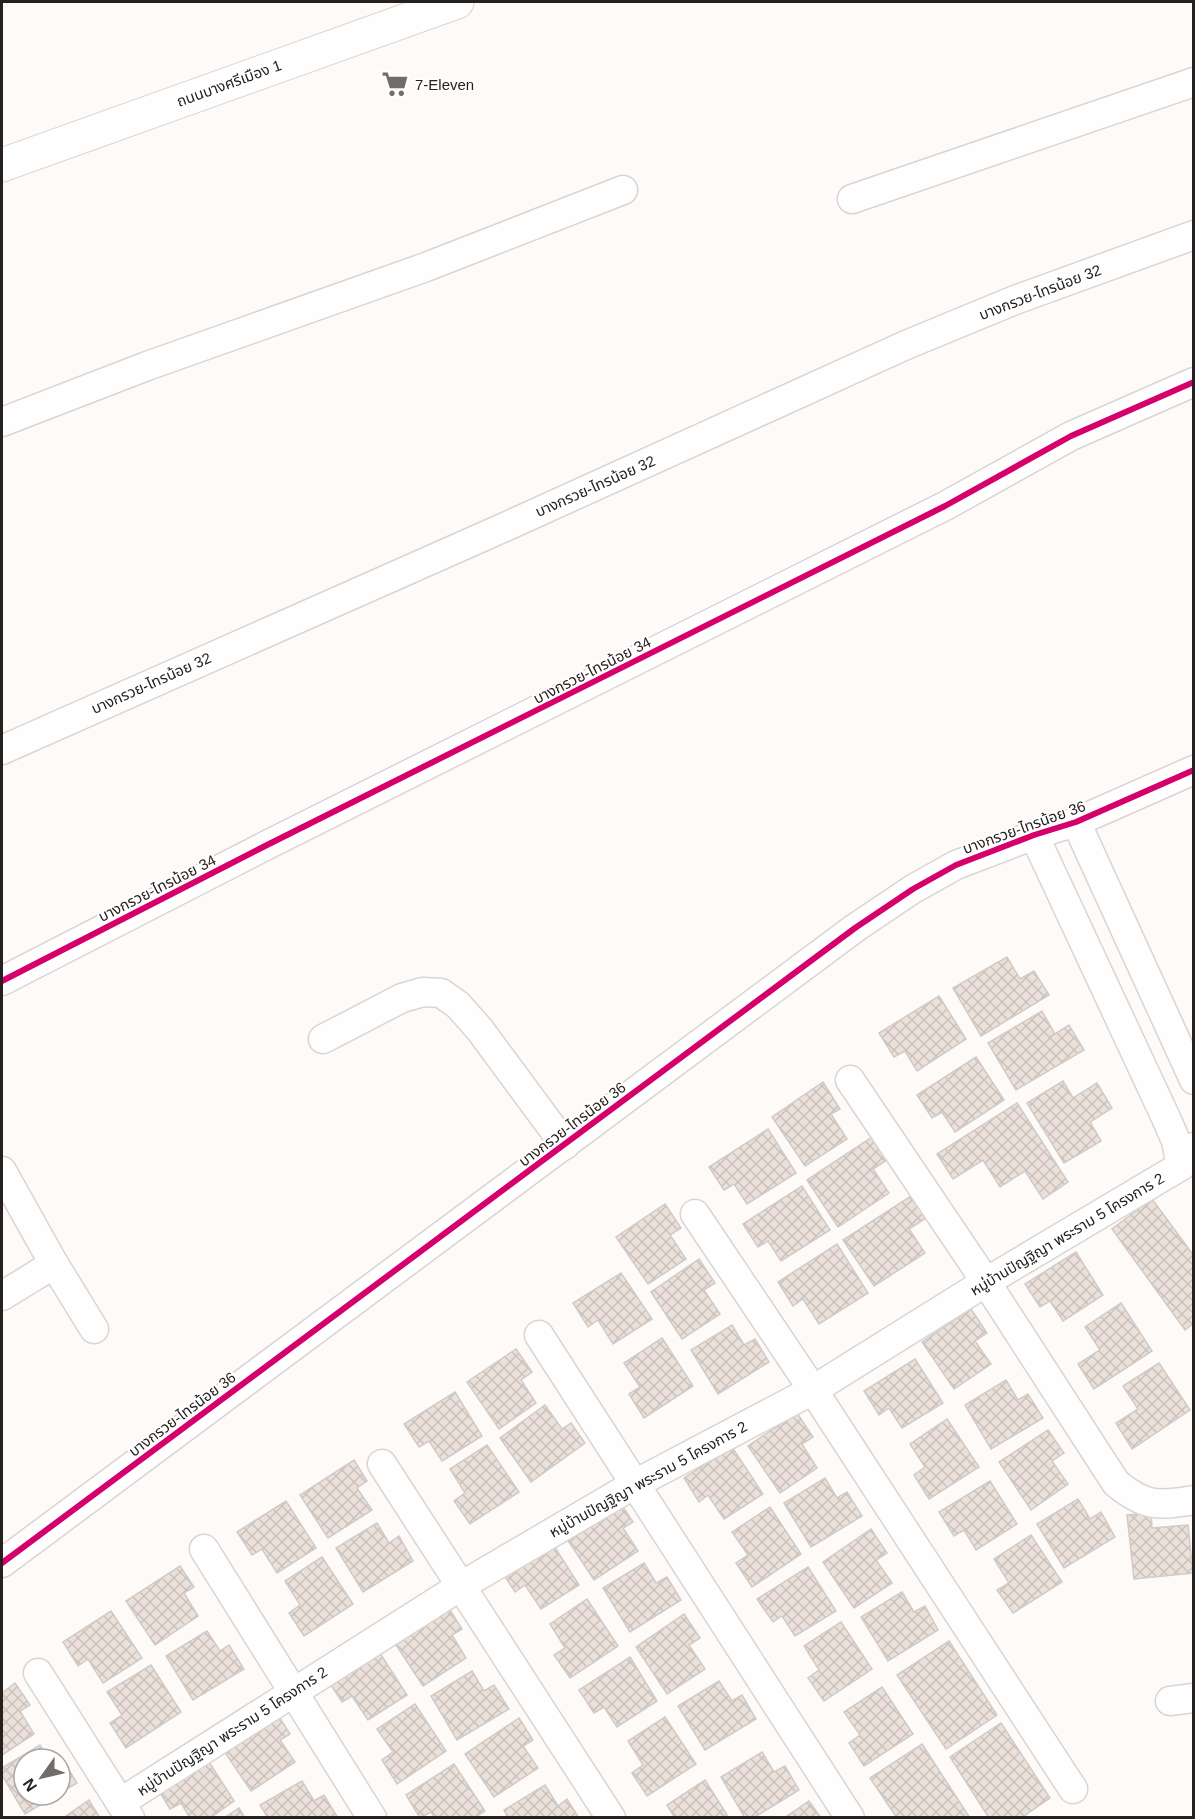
<svg xmlns="http://www.w3.org/2000/svg" width="1195" height="1819" viewBox="0 0 1195 1819" font-family="Helvetica,'Noto Sans Thai',sans-serif">
	<style>
		.building { fill: url(#building-cross-hatch); stroke: #cfcbc9; stroke-width: 1.5 }
		.lines { fill: none; stroke-linecap: round; stroke-linejoin: round }
		.street-casing { stroke: #d9d5d3; stroke-width: 31 }
		.secondary-casing { stroke: #d9d5d3; stroke-width: 35 }
		.street { stroke: #fffefe; stroke-width: 28 }
		.secondary { stroke: #fffefe; stroke-width: 33 }
		.cycleway-casing { stroke: #fff; stroke-width: 10 }
		.cycleway { stroke: #d6006c; stroke-width: 6 }
		.labels { text-anchor: middle; dominant-baseline: central; stroke-width: 4.5; stroke-linejoin: round; paint-order: stroke }
		.street-label { font-size: 15px; fill: #26211e; stroke: #fff }
		.poi-label { font-size: 15px; fill: #26211e; stroke: #fff; text-anchor: start }
	</style>
	<defs>
		<pattern id="building-cross-hatch" width="8" height="8" patternUnits="userSpaceOnUse" patternTransform="scale(1.5)"><rect width="8" height="8" fill="#ece1da"/><path d="M0 0l8 8M0 8l8-8" fill="none" stroke="#cac1bb"/></pattern>
	</defs>
	<rect width="100%" height="100%" fill="#fdfaf8"/>
	<g class="building">
		<path d="M1007 957 1020 979 1034 971 1049 995 981 1036 953 988Z"/>
		<path d="M939 996 966 1039 917 1071 905 1051 894 1057 879 1033Z"/>
		<path d="M1042 1011 1055 1034 1069 1025 1084 1050 1016 1090 988 1043Z"/>
		<path d="M976 1057 1004 1100 955 1132 942 1112 932 1118 917 1095Z"/>
		<path d="M1063 1081 1073 1098 1097 1083 1112 1108 1090 1122 1101 1141 1064 1163 1027 1103Z"/>
		<path d="M823 1082 840 1109 831 1114 847 1139 805 1166 772 1117Z"/>
		<path d="M1017 1103 1068 1182 1043 1199 1025 1171 1000 1187 983 1160 953 1179 937 1154Z"/>
		<path d="M768 1129 796 1173 747 1204 734 1184 724 1190 709 1167Z"/>
		<path d="M875 1135 890 1158 873 1169 889 1193 838 1227 807 1180Z"/>
		<path d="M802 1186 830 1230 781 1261 768 1241 758 1247 743 1224Z"/>
		<path d="M911 1196 926 1218 909 1229 925 1253 874 1286 843 1240Z"/>
		<path d="M1152 1199 1194 1256V1323L1185 1330 1112 1229Z"/>
		<path d="M665 1204 681 1228 670 1235 686 1259 648 1284 616 1237Z"/>
		<path d="M837 1244 868 1293 819 1324 803 1299 793 1306 778 1282Z"/>
		<path d="M1076 1252 1103 1295 1063 1321 1050 1301 1040 1307 1025 1284Z"/>
		<path d="M699 1259 715 1283 704 1290 720 1314 682 1339 651 1292Z"/>
		<path d="M621 1273 652 1319 613 1344 598 1320 588 1327 573 1303Z"/>
		<path d="M1121 1303 1152 1351 1094 1389 1078 1364 1100 1350 1085 1327Z"/>
		<path d="M971 1309 987 1333 975 1341 991 1364 954 1389 922 1342Z"/>
		<path d="M732 1325 744 1345 755 1339 769 1362 718 1394 691 1350Z"/>
		<path d="M662 1338 693 1386 644 1418 629 1394 640 1387 624 1363Z"/>
		<path d="M516 1349 532 1372 521 1380 536 1403 499 1429 467 1382Z"/>
		<path d="M915 1359 943 1403 902 1428 889 1408 879 1415 864 1391Z"/>
		<path d="M1159 1363 1190 1410 1132 1449 1116 1423 1138 1409 1123 1386Z"/>
		<path d="M1006 1380 1018 1400 1028 1394 1043 1418 991 1449 965 1405Z"/>
		<path d="M455 1392 482 1436 442 1461 429 1441 419 1447 404 1424Z"/>
		<path d="M545 1405 562 1429 571 1423 585 1443 531 1482 500 1438Z"/>
		<path d="M797 1413 813 1437 802 1444 817 1468 780 1493 748 1446Z"/>
		<path d="M947 1419 979 1467 929 1499 914 1475 925 1467 910 1444Z"/>
		<path d="M1048 1430 1064 1453 1052 1461 1068 1484 1031 1510 999 1462Z"/>
		<path d="M487 1445 519 1492 470 1524 454 1501 465 1493 450 1469Z"/>
		<path d="M732 1447 763 1494 724 1519 708 1495 699 1502 684 1478Z"/>
		<path d="M354 1460 367 1481 357 1488 372 1510 328 1538 300 1495Z"/>
		<path d="M825 1478 837 1498 847 1492 862 1516 811 1547 784 1503Z"/>
		<path d="M990 1481 1017 1524 976 1550 964 1530 954 1536 939 1512Z"/>
		<path d="M1078 1499 1090 1519 1101 1512 1115 1537 1064 1568 1037 1524Z"/>
		<path d="M286 1501 316 1548 277 1573 262 1549 252 1555 237 1532Z"/>
		<path d="M619 1501 633 1522 623 1528 638 1551 594 1580 565 1536Z"/>
		<path d="M770 1507 801 1554 752 1587 736 1563 748 1555 732 1532Z"/>
		<path d="M1151 1513 1152 1528 1188 1525 1193 1573 1134 1579 1127 1515Z"/>
		<path d="M377 1523 389 1543 399 1536 413 1561 363 1592 336 1548Z"/>
		<path d="M871 1529 887 1553 876 1560 892 1583 854 1608 823 1562Z"/>
		<path d="M1031 1535 1062 1582 1013 1613 997 1590 1009 1583 994 1559Z"/>
		<path d="M549 1538 579 1585 541 1609 525 1585 515 1592 500 1569Z"/>
		<path d="M322 1557 353 1604 304 1636 289 1613 300 1605 285 1581Z"/>
		<path d="M644 1563 656 1583 667 1577 681 1600 630 1632 603 1588Z"/>
		<path d="M180 1566 194 1587 184 1593 198 1616 155 1645 126 1601Z"/>
		<path d="M808 1567 836 1611 795 1636 782 1616 773 1622 757 1599Z"/>
		<path d="M902 1592 914 1612 925 1606 938 1630 888 1661 861 1617Z"/>
		<path d="M587 1599 618 1646 570 1678 554 1655 565 1648 550 1624Z"/>
		<path d="M448 1607 462 1629 452 1635 466 1658 423 1686 394 1642Z"/>
		<path d="M111 1611 142 1658 103 1683 88 1659 78 1666 63 1642Z"/>
		<path d="M684 1614 700 1638 689 1645 705 1669 667 1694 636 1647Z"/>
		<path d="M841 1622 872 1669 824 1701 808 1678 819 1670 804 1646Z"/>
		<path d="M207 1631 220 1651 229 1645 244 1669 193 1700 166 1656Z"/>
		<path d="M949 1641 997 1715 946 1749 897 1675Z"/>
		<path d="M376 1647 407 1695 368 1720 352 1696 342 1702 327 1679Z"/>
		<path d="M630 1657 657 1701 617 1727 604 1707 594 1713 579 1690Z"/>
		<path d="M151 1665 181 1712 126 1748 110 1723 122 1715 107 1692Z"/>
		<path d="M472 1671 484 1691 494 1685 509 1709 457 1740 431 1696Z"/>
		<path d="M719 1681 732 1701 742 1695 756 1719 705 1750 678 1706Z"/>
		<path d="M15 1683 30 1705 20 1711 34 1734 2 1755V1693Z"/>
		<path d="M882 1687 913 1734 864 1766 849 1743 860 1735 844 1712Z"/>
		<path d="M415 1704 446 1751 397 1784 382 1760 393 1752 377 1729Z"/>
		<path d="M276 1712 290 1734 280 1740 295 1762 251 1791 222 1748Z"/>
		<path d="M665 1717 696 1764 647 1796 632 1773 643 1765 628 1741Z"/>
		<path d="M519 1718 533 1740 523 1746 538 1768 494 1797 465 1754Z"/>
		<path d="M1001 1723 1050 1798 1021 1818H989L950 1757Z"/>
		<path d="M922 1744 970 1818H897L870 1778Z"/>
		<path d="M40 1745 48 1759H24V1795H57L25 1814 2 1775V1768Z"/>
		<path d="M762 1752 774 1772 785 1766 799 1790 753 1818H745L721 1777Z"/>
		<path d="M204 1754 234 1801 210 1818H190L181 1803 170 1809 156 1786Z"/>
		<path d="M62 1759 77 1783 60 1793V1760Z"/>
		<path d="M454 1764 485 1811 474 1818H434L431 1812 420 1818 406 1795Z"/>
		<path d="M705 1780 729 1818H675L667 1805Z"/>
		<path d="M302 1781 314 1801 324 1795 338 1818H268L260 1805Z"/>
		<path d="M545 1785 558 1806 567 1799 579 1818H508L504 1810Z"/>
		<path d="M89 1800 100 1818H63Z"/>
		<path d="M809 1801 821 1818H784Z"/>
		<path d="M239 1808 245 1818H224Z"/>
	</g>
	<g class="lines">
		<g class="street-casing">
			<g id="street">
				<path d="M852 199 1194 82"/>
				<path d="M2 422 147 366 426 267 623 190"/>
				<path d="M2 750 505 527 906 345 1015 300 1194 235"/>
				<path d="M1076 822 1194 1080"/>
				<path d="M1034 835 1166 1118 1176 1141 1181 1166"/>
				<path d="M2 981 269 844 945 506 1071 436 1194 382"/>
				<path d="M323 1039 402 998 423 992 441 993 458 1005 480 1030 565 1145"/>
				<path d="M850 1080 986 1282 1116 1483C1145 1507 1158 1506 1194 1500"/>
				<path d="M2 1171 54 1264 94 1329"/>
				<path d="M695 1214 813 1390 1073 1789"/>
				<path d="M2 1296 54 1264"/>
				<path d="M539 1335 850 1818"/>
				<path d="M382 1464 611 1818"/>
				<path d="M204 1549 372 1818"/>
				<path d="M2 1563 855 928 913 889 956 865 1034 835 1076 822 1194 770"/>
				<path d="M38 1673 130 1818"/>
				<path d="M1170 1701 1194 1698"/>
				<path d="M121 1802 461 1586 635 1484 813 1390 986 1282 1181 1166 1194 1147"/>
			</g>
		</g>
		<g class="secondary-casing">
			<path id="secondary" d="M2 165 457 2"/>
		</g>
		<use href="#street" class="street"/>
		<use href="#secondary" class="secondary"/>
		<g class="cycleway-casing">
			<g id="cycleway">
				<path d="M2 981 269 844 945 506 1071 436 1194 382"/>
				<path d="M2 1563 855 928 913 889 956 865 1034 835 1076 822 1194 770"/>
			</g>
		</g>
		<use href="#cycleway" class="cycleway"/>
	</g>
	<defs>
		<g id="supermarket-bare" transform="scale(2.07)"><path d="M-6-5.5h2.5l.6 2H6L4.5 2H-2.5L-4.4-4H-6ZM-1.5 3.2a1.3 1.3 0 1 0 .1 0ZM3 3.2a1.3 1.3 0 1 0 .1 0Z" fill="#716d6a" stroke="#fff" stroke-width="2.5" paint-order="stroke"/></g>
	</defs>
	<g fill-rule="evenodd">
		<use href="#supermarket-bare" x="395" y="84"/>
	</g>
	<g class="labels">
		<g class="street-label">
			<text transform="translate(229 83) rotate(-20)">ถนนบางศรีเมือง 1</text>
			<text transform="translate(1040 292) rotate(-21)">บางกรวย-ไทรน้อย 32</text>
			<text transform="translate(595 486) rotate(-24)">บางกรวย-ไทรน้อย 32</text>
			<text transform="translate(592 670) rotate(-27)">บางกรวย-ไทรน้อย 34</text>
			<text transform="translate(151 683) rotate(-24)">บางกรวย-ไทรน้อย 32</text>
			<text transform="translate(1024 827) rotate(-20)">บางกรวย-ไทรน้อย 36</text>
			<text transform="translate(157 888) rotate(-27)">บางกรวย-ไทรน้อย 34</text>
			<text transform="translate(572 1124) rotate(-37)">บางกรวย-ไทรน้อย 36</text>
			<text transform="translate(1067 1234) rotate(-31)">หมู่บ้านปัญฐิญา พระราม 5 โครงการ 2</text>
			<text transform="translate(182 1414) rotate(-37)">บางกรวย-ไทรน้อย 36</text>
			<text transform="translate(648 1479) rotate(-29)">หมู่บ้านปัญฐิญา พระราม 5 โครงการ 2</text>
			<text transform="translate(232 1731) rotate(-33)">หมู่บ้านปัญฐิญา พระราม 5 โครงการ 2</text>
		</g>
		<g class="poi-label">
			<text x="415" y="84">7-Eleven</text>
		</g>
	</g>
	<rect width="1195" height="1819" fill="none" stroke="#26211e" stroke-width="6"/>
	<g transform="translate(42 1777) rotate(236)"><circle r="28" fill="#ffffff" stroke="#a8a6a5" stroke-width="1.5"/>
	<path d="M0-4.5L10 22L0 15L-10 22Z" fill="#716d6a"/>
	<text y="-9" font-size="16" font-weight="bold" text-anchor="middle" fill="#26211e">N</text>
	</g>
</svg>
